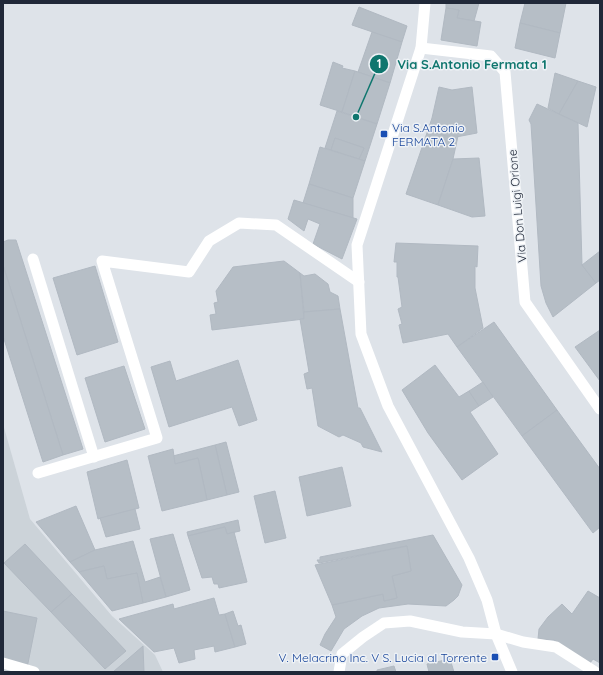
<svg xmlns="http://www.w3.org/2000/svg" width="603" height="675" viewBox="0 0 603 675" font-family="Quicksand,sans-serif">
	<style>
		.built { fill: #ccd3d9 }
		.building { fill: #b6bec6; stroke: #b1b9c2 }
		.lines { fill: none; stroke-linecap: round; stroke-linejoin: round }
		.service { stroke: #fff; stroke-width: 11 }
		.minor { stroke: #fff; stroke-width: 11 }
		.transit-dot { fill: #1a4fb4; stroke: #eef2f6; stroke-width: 1.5 }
		.labels { text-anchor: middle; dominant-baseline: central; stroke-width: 3; stroke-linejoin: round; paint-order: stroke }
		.transit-label { font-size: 12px; fill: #164399; stroke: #eef2f6; text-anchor: start }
		.street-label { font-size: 12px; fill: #202838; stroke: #eef2f6 }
		.leader { fill: none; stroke: #0f766e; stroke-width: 1.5 }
		.callout-dot { fill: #0f766e; stroke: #eef2f6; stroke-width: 1.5 }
		.mark-label { font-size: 12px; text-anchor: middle; font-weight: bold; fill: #fff }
		.callout-label { font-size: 13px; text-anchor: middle; font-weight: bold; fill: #0f766e; stroke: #eef2f6; stroke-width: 3; stroke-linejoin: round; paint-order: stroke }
	</style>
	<rect width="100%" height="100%" fill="#dee3e9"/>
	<path class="built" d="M3 424 30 519 112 616 155 655 163 672H3Z"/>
	<g class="building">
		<path d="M446 3H479L474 21 457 18 459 10 446 8Z"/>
		<path d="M525 3H566L560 33 520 23Z"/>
		<path d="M359 7 407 26 402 42 352 25Z"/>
		<path d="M446 8 459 10 457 18 481 22 477 46 441 40Z"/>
		<path d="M520 23 560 33 555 58 515 48Z"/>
		<path d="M372 32 402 42 390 83 358 72Z"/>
		<path d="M333 62 343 66 342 68 355 71 342 112 320 105Z"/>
		<path d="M355 71 390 83 377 124 342 112Z"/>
		<path d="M555 73 578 81 559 114 548 108Z"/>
		<path d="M578 81 596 87 587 127 559 114Z"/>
		<path d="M439 87 452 90 472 87 477 133 456 137 445 136 428 130 432 118Z"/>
		<path d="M537 104 578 123 582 265 596 283 553 317 546 303 541 286 531 124 529 120Z"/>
		<path d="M337 111 377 124 365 161 359 159 364 148 335 138 331 150 325 148Z"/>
		<path d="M428 130 445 136H458L453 159 438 205 406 194Z"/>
		<path d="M335 138 364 148 359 159 331 150Z"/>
		<path d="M320 147 365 161 353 198 309 184Z"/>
		<path d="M479 158 485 216 472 217 438 205 453 159Z"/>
		<path d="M309 184 353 198V218L303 203Z"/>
		<path d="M294 200 357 219 342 259 313 244 320 224 308 219 304 231 288 219Z"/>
		<path d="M8 240H16L83 449 63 455 3 265V242Z"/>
		<path d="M396 243 478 246 477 267 475 266V288L483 328 457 347 448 334 403 343 399 325 402 324 398 309 402 307 398 277H397V262H394Z"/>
		<path d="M600 251V280L596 283 582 265Z"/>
		<path d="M284 261 300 273 304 319 212 330 210 315 216 314 214 303 218 302 216 291 233 267Z"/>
		<path d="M3 265 63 455 43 462 3 336Z"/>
		<path d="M95 266 118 342 77 355 53 278Z"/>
		<path d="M300 273 304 276 315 274 328 284 330 292 338 296 340 309 304 312Z"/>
		<path d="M340 309 358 408H360L382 452 363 447 361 443 343 435 339 437 318 426 312 388 307 389 304 374 309 372 300 319H304V312Z"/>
		<path d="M494 322 557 410 522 436 457 347Z"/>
		<path d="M600 330V381L575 347Z"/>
		<path d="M238 360 257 420 239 426 232 407 169 427 151 367 170 361 176 381Z"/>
		<path d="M435 365 459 397 469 391 479 406 470 412 498 454 462 480 428 433 402 390Z"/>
		<path d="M124 366 145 429 105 442 85 378Z"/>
		<path d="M483 382 493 397 479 406 469 391Z"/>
		<path d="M557 410 600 469V527L593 533 522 436Z"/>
		<path d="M226 442 239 492 227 495 215 445Z"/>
		<path d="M215 445 227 495 207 500 198 458 175 464 173 456Z"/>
		<path d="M173 449 175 464 198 458 207 500 162 511 148 456Z"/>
		<path d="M127 460 139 508 98 519 87 472Z"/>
		<path d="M342 467 351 506 307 516 299 477Z"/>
		<path d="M275 491 286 538 265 543 254 496Z"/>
		<path d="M76 506 95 550 70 562 36 522Z"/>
		<path d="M135 509 140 529 106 537 100 518Z"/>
		<path d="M238 520 240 531 227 534 225 527 188 536 187 532Z"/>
		<path d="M225 527 227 534 234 532 247 582 219 588 218 584H214L212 577 202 578 188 536Z"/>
		<path d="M173 534 190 590 166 597 150 539Z"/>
		<path d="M433 535 462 585 458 596 454 600 446 606 408 604 379 608 362 616 344 629 331 651 320 645 325 634 336 617 332 605 383 594 384 601 397 598 392 576 411 571 407 546 319 563 317 560H320V557Z"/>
		<path d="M133 541 145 582 160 577 166 597 143 603 137 573 107 579 104 566 79 572 70 562 95 550Z"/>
		<path d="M25 544 72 594 51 612 4 563Z"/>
		<path d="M407 546 411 571 392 576 397 598 384 601 383 594 332 605 315 565Z"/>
		<path d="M104 566 107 579 137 573 143 603 112 611 79 572Z"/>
		<path d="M588 591 600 598V663L593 659 590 663 554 640 538 639 539 629 548 617 562 604 572 614Z"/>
		<path d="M72 594 126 651 105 669 51 612Z"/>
		<path d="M214 598 219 615 225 614 235 647 215 652 214 646 194 650 195 659 179 663 174 648 154 652 119 619 173 604 174 609Z"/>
		<path d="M3 611 37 618 27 668 3 663Z"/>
		<path d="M233 611 238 626 241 625 246 644 235 647 225 614Z"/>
		<path d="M143 646 144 672H113Z"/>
		<path d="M450 659 454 672H427H429L427 664Z"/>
		<path d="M394 666 396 672H377V670Z"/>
	</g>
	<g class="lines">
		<g class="service">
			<path d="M496 634 523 642 556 647 595 672"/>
			<path d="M3 663 34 672"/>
		</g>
		<g class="minor">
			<path d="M425 3 421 48 357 245 361 334 388 406 469 558 487 600 496 634 512 672"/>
			<path d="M421 48 491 56 505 72 525 302 600 409"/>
			<path d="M33 259 94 457"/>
			<path d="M38 473 157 438 102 261 189 272 209 241 239 223 276 225 359 282"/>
			<path d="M339 672 342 654 363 637 384 623 410 621 462 632 496 634"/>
		</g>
	</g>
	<g class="transit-dot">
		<rect x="380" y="130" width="8" height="8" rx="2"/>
		<rect x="491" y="653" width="8" height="8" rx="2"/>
	</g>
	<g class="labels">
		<g class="transit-label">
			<text x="392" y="127">Via S.Antonio<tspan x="392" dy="14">FERMATA 2</tspan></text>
			<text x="487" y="657" text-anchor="end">V. Melacrino Inc. V S. Lucia al Torrente</text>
		</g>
		<g class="street-label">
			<text transform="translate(517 206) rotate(-95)">Via Don Luigi Orione</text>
		</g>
	</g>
	<path class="leader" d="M356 117L379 64"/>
	<g class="callout-dot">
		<circle cx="356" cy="117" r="4"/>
		<circle cx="379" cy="64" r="10"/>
	</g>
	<g class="mark-label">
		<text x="379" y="68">1</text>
	</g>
	<g class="callout-label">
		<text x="472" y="69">Via S.Antonio Fermata 1</text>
	</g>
	<rect width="603" height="675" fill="none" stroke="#202838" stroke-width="8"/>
</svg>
